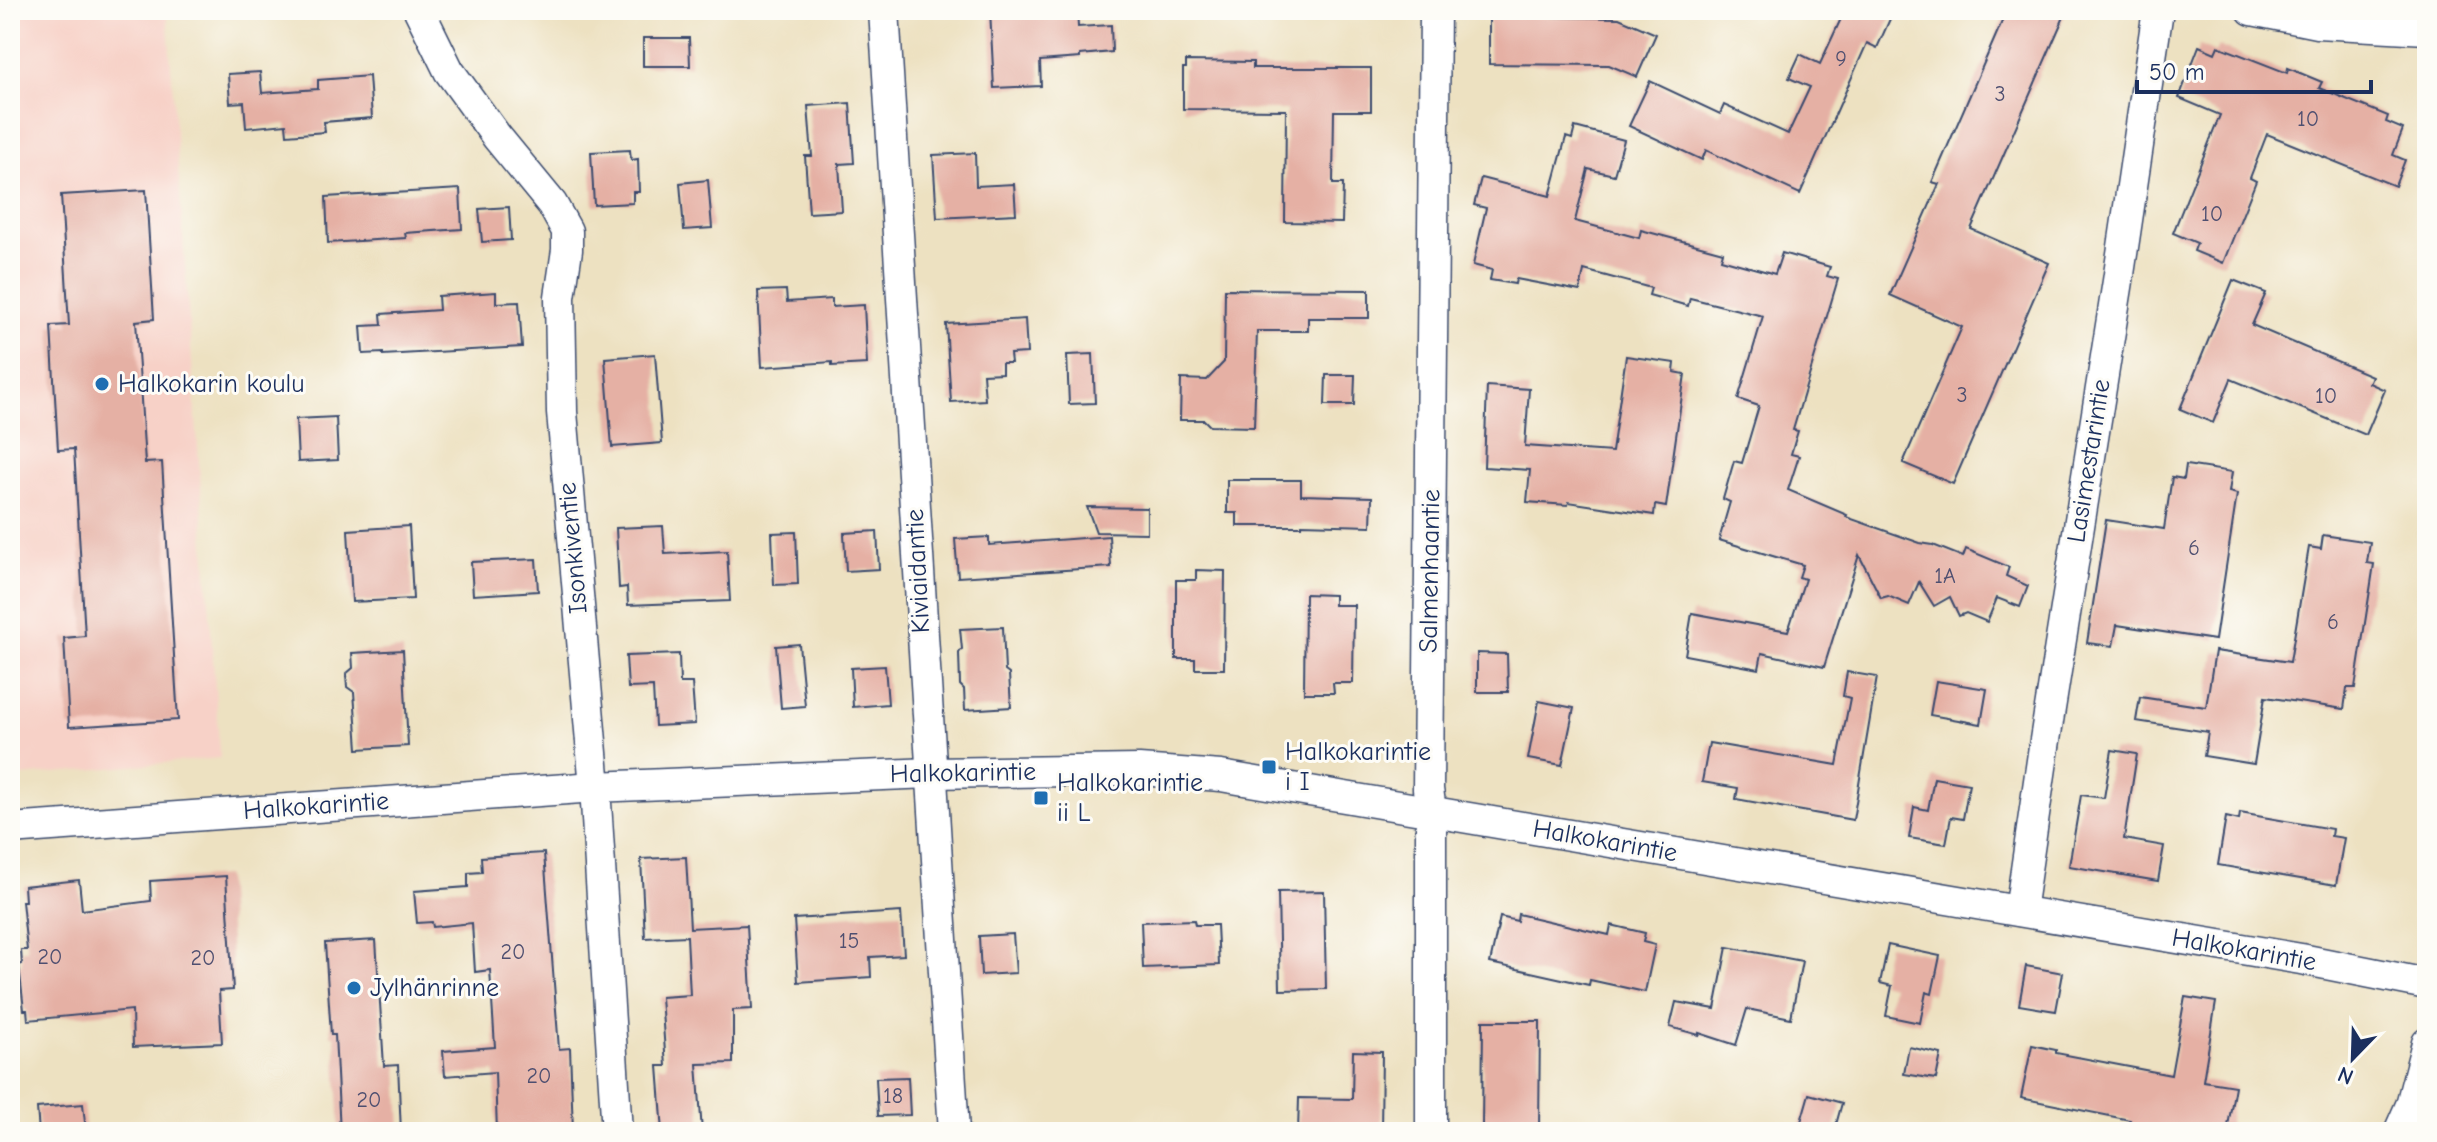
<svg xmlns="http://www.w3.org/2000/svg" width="2437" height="1142" viewBox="0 0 2437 1142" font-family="'Comic Neue',sans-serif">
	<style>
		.built { fill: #f7d1c7 }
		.building { fill: #e5b0a4 }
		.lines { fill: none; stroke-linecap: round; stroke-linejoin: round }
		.minor-casing { stroke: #3a4a6d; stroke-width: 33 }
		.minor { stroke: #fff; stroke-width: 30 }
		.poi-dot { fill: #1f6fb2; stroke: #fdfcf7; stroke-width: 3 }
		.labels { text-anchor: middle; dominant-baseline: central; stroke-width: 6; stroke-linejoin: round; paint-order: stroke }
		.number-label { font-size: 22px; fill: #4e4f70 }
		.poi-label { font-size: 26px; fill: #1b2f5e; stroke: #fdfcf7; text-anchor: start }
		.street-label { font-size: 26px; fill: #1b2f5e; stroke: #fdfcf7 }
	</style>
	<rect width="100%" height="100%" fill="#fdfcf7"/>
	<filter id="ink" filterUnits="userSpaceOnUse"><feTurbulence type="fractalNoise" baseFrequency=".0125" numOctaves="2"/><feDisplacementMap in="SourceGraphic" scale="16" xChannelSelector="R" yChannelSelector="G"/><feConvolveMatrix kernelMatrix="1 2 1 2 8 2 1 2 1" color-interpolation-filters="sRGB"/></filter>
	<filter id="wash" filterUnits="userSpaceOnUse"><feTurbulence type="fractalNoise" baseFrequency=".006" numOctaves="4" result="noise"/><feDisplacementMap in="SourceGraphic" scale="32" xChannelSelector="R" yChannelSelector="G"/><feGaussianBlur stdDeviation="1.8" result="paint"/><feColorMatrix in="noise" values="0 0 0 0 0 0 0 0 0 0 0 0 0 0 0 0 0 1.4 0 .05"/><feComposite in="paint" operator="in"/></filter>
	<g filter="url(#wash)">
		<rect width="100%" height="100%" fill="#ede1c1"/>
		<path class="built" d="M10 10H167L220 758 10 777Z"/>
		<g id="blocks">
			<g class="building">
				<path d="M990 10H1037V12L1077 10 1078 27 1111 25 1112 52 1080 55V58L1040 61 1041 86 994 88Z"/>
				<path d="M1845 10H1894L1877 48 1867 43 1800 194 1706 150 1702 160 1629 126 1650 81 1720 114 1724 105 1788 134 1810 87 1789 78 1800 54 1820 64Z"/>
				<path d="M2007 10H2067L1971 229 2049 263 1953 484 1903 463 1962 327 1890 295 1939 184 1932 182Z"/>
				<path d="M1489 16 1619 18 1656 34 1637 77 1609 65 1489 64Z"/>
				<path d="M643 38H689L690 66H643Z"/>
				<path d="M2199 46 2215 53 2218 46 2287 73 2288 68 2322 82 2319 88 2388 116 2386 122 2403 129 2393 155 2405 160 2395 186 2267 134 2250 178 2256 181 2223 263 2194 251 2197 243 2173 233 2220 115 2179 98Z"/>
				<path d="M1186 61 1253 62V68H1371V111H1334L1333 184H1343L1342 223 1285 222 1286 110 1183 109V68H1186Z"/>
				<path d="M260 72 262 93 318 89V80L369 76 372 118 324 122 325 132 287 135 286 124 246 128 244 102 230 103 228 74Z"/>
				<path d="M850 103 854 163 839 164 842 211 809 213 805 156H812L808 106Z"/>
				<path d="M1575 127 1624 140 1614 175 1588 169 1575 221 1639 238 1641 230 1723 252 1721 259 1775 274 1782 253 1830 267 1827 276 1838 279 1793 430 1798 431 1791 454 1799 456 1788 490 1847 515 1846 517 1920 543 1933 545 1963 557 1966 549 2009 567 2006 576 2028 586 2020 607 1997 598 1987 622 1966 613 1959 616 1950 597 1934 606 1919 582 1909 605 1888 596 1881 598 1859 555 1824 667 1762 653 1759 669 1685 655 1692 613 1788 631 1805 579 1799 577 1803 565 1719 540 1730 502 1723 499 1734 461 1742 463 1759 406 1738 399 1763 316 1690 298 1688 306 1649 295 1651 288 1584 270 1580 291 1516 279 1515 284 1490 280 1492 270 1473 265 1486 208 1474 205 1481 178 1550 196 1566 137 1572 139Z"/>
				<path d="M630 150 631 160 638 159 639 192H633V203L594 205 591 152Z"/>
				<path d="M975 153 976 186 1014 184 1016 214 937 218 933 155Z"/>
				<path d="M708 180 712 228 684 230 680 183Z"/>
				<path d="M460 189 462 229 405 233 406 238 328 243 326 197Z"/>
				<path d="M146 190 154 319 136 321 145 463 162 462 178 720 69 727 64 638 85 636 74 449 58 450 51 326 69 325 61 195Z"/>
				<path d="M509 207 511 240 482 242 479 209Z"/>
				<path d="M2233 280 2266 293 2252 325 2372 376 2369 383 2385 390 2366 435 2231 379 2213 423 2180 409Z"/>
				<path d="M1225 289 1369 290V318H1308V331H1257L1254 427 1210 426 1204 420H1180L1181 379 1207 380 1224 362Z"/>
				<path d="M786 290 787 302 832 299V307L864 305 867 364 832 366V362L762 367 758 291Z"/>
				<path d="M496 292V303L519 302 522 347 383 355V353L363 354 361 326 382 325 381 314 439 310 438 296Z"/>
				<path d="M1025 319 1027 353 1010 354 1011 363H1002V373L983 374 985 400 951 402 946 324Z"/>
				<path d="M655 354 662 443 612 447 605 358Z"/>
				<path d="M1093 354 1095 403 1069 404 1067 355Z"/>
				<path d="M1626 356 1675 363 1674 372 1685 374 1666 507 1655 505 1654 515 1569 502 1568 505 1527 502 1530 470 1484 467 1487 386 1529 389 1525 446 1612 452Z"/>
				<path d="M1326 375H1355L1354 405H1325Z"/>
				<path d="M336 417 338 460 298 462 296 419Z"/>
				<path d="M2186 465 2232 472 2229 492 2237 494 2215 640 2117 625 2113 646 2087 643 2106 520 2164 529 2172 477 2184 479Z"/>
				<path d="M1227 480H1301V495L1372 497 1371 526 1302 524V526H1237V513H1227Z"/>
				<path d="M1087 507 1147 508V533L1096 532Z"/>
				<path d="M409 526 413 599 352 602 348 530Z"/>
				<path d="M663 526 665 554 727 551 730 601 628 605 627 587 619 588 616 528Z"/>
				<path d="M877 531 879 569 846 571 844 533Z"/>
				<path d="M796 532 798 584 774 585 772 533Z"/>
				<path d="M2323 535 2370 542 2367 563 2374 564 2355 688H2347L2344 709 2265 697 2254 764 2204 756 2208 732 2136 721 2140 697 2206 707 2215 651 2290 662 2309 547 2321 549Z"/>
				<path d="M1109 536 1111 567 958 577 955 539 989 537V545Z"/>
				<path d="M536 559 538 591 473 595 471 562Z"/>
				<path d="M1196 570 1225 571 1224 669H1195V659H1176V580H1196Z"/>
				<path d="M1305 594 1334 595V605H1354L1353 683H1333L1334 693H1304Z"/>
				<path d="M1003 627 1005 671 1009 674 1011 707 965 710 964 689 960 685 959 653 962 649 960 629Z"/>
				<path d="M799 644 805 706 781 708 776 646Z"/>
				<path d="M403 650 408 746 358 749 354 692 347 687 346 674 353 668 352 653Z"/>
				<path d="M1477 653 1507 654 1508 692H1477Z"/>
				<path d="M679 654 680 683H692L695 724 655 726 653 687 628 688 626 656Z"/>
				<path d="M885 666 888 704 853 707 851 668Z"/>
				<path d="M1847 672 1877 677 1853 820 1736 799 1738 788 1702 782 1709 743 1837 765 1850 698 1843 696Z"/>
				<path d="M1936 681 1987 689 1981 724 1930 715Z"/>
				<path d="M1539 701 1574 708 1562 765 1528 759Z"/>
				<path d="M2112 750 2137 754 2124 839 2164 846 2158 881 2069 866 2081 795 2104 798Z"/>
				<path d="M1934 778 1969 784 1963 819 1951 817 1946 844 1909 838 1914 807 1928 810Z"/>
				<path d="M2240 813 2332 829 2331 836 2344 838 2336 885 2218 865 2226 817 2239 820Z"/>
				<path d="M544 853 559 1049 570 1048 573 1131 497 1132 495 1072 445 1076 443 1051 495 1047 490 970 475 972 472 923 433 927 432 922 417 923 414 891 468 887V873L482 872 481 857Z"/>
				<path d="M686 857 690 928 747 925 752 1009 733 1010V1063L697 1064 702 1132H663L658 1066H666L661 997 690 995 687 936 645 938 641 859Z"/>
				<path d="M226 876 233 990 219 991 222 1043 133 1047 132 1010 28 1020 27 1010H24L19 965 22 964 21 950H27L22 901H25L24 886 79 880 82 910 151 901 150 881Z"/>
				<path d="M1324 891 1326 989 1280 990 1278 892Z"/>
				<path d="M901 912 904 955 870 957 871 977 798 982 794 919Z"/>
				<path d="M1518 914 1609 935 1611 925 1645 933 1643 942 1655 945 1645 992 1590 980 1589 985 1490 963 1500 917 1517 921Z"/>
				<path d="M1194 920 1195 925H1217L1219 965 1143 968 1141 922Z"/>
				<path d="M1013 934 1016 973 981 975 979 936Z"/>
				<path d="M376 940 384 1066 398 1065 401 1132H340L335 1035H331L325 943Z"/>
				<path d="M1888 945 1940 956 1932 994 1926 992 1920 1023 1886 1016 1892 986 1880 983Z"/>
				<path d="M1727 947 1802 961 1791 1018 1747 1009 1736 1045 1699 1033V1035L1670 1027 1676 1002 1715 1009Z"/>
				<path d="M2026 966 2063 973 2056 1011 2019 1005Z"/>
				<path d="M2185 997 2216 1002 2203 1081 2235 1086 2227 1132H2173L2129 1124 2130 1120 2021 1098 2032 1045 2056 1050V1053L2171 1075Z"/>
				<path d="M1483 1021H1540L1539 1132H1482Z"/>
				<path d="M1909 1047 1941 1054 1936 1079 1904 1074Z"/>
				<path d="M1353 1051 1382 1052 1381 1132H1298L1299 1098 1352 1099Z"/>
				<path d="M908 1077 910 1115 878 1116 876 1078Z"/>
				<path d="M1809 1094 1842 1103 1834 1132H1798Z"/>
				<path d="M83 1104 86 1132H39L37 1108Z"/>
			</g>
		</g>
	</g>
	<g filter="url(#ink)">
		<use href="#blocks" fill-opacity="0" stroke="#3a4a6d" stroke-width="2"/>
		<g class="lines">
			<g class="minor-casing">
				<g id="minor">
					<path d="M419 10 449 71 497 137 552 204 567 231V250L560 297 562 412 595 787 617 1132"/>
					<path d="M884 10 954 1132"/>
					<path d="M2252 10 2317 23 2427 29"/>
					<path d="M10 829 595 787 931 773 1139 770 1221 776 2301 959 2427 984"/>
					<path d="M2020 911 2045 740 2118 281 2158 10"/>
					<path d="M1431 1132V811L1428 789 1435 10"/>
					<path d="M2399 1132 2411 1105 2427 1043"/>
				</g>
			</g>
			<use href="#minor" class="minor"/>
		</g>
	</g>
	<g class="poi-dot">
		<circle cx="102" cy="384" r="8"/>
		<rect x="1261" y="759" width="16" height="16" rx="4"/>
		<rect x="1033" y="790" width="16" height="16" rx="4"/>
		<circle cx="354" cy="988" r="8"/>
	</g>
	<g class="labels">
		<g class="number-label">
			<text x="1841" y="59">9</text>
			<text x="2000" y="94">3</text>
			<text x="2308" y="119">10</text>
			<text x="2212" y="214">10</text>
			<text x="1962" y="395">3</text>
			<text x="2326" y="396">10</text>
			<text x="2194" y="548">6</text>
			<text x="1945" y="576">1A</text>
			<text x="2333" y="622">6</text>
			<text x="849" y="941">15</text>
			<text x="513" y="952">20</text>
			<text x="50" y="957">20</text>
			<text x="203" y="958">20</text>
			<text x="539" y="1076">20</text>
			<text x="893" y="1096">18</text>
			<text x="369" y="1100">20</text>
		</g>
		<g class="poi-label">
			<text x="118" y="384">Halkokarin koulu</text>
			<text x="1285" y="752">Halkokarintie<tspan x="1285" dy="30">i I</tspan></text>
			<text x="1057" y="783">Halkokarintie<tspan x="1057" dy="30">ii L</tspan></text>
			<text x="370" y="988">Jylhänrinne</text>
		</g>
		<g class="street-label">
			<text transform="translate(2089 461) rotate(-81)">Lasimestarintie</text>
			<text transform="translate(573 548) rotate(-95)">Isonkiventie</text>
			<text transform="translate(918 571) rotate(-93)">Kiviaidantie</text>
			<text transform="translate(1430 571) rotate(-89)">Salmenhaantie</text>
			<text transform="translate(963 773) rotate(-1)">Halkokarintie</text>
			<text transform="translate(316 806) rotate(-4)">Halkokarintie</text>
			<text transform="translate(1605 841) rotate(10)">Halkokarintie</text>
			<text transform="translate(2244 950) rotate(10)">Halkokarintie</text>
		</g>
	</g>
	<rect width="2437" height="1142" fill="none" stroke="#fdfcf7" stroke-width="40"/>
	<g transform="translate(2353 1058) rotate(203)" stroke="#fdfcf7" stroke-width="6" paint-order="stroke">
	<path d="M0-6L14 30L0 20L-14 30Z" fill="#1b2f5e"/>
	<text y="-12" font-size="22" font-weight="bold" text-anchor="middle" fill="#1b2f5e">N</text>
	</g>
	<path d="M2137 80v12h234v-12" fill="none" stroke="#1b2f5e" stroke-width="4"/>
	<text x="2149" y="80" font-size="24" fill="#1b2f5e" stroke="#fdfcf7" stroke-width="6" paint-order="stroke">50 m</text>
</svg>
